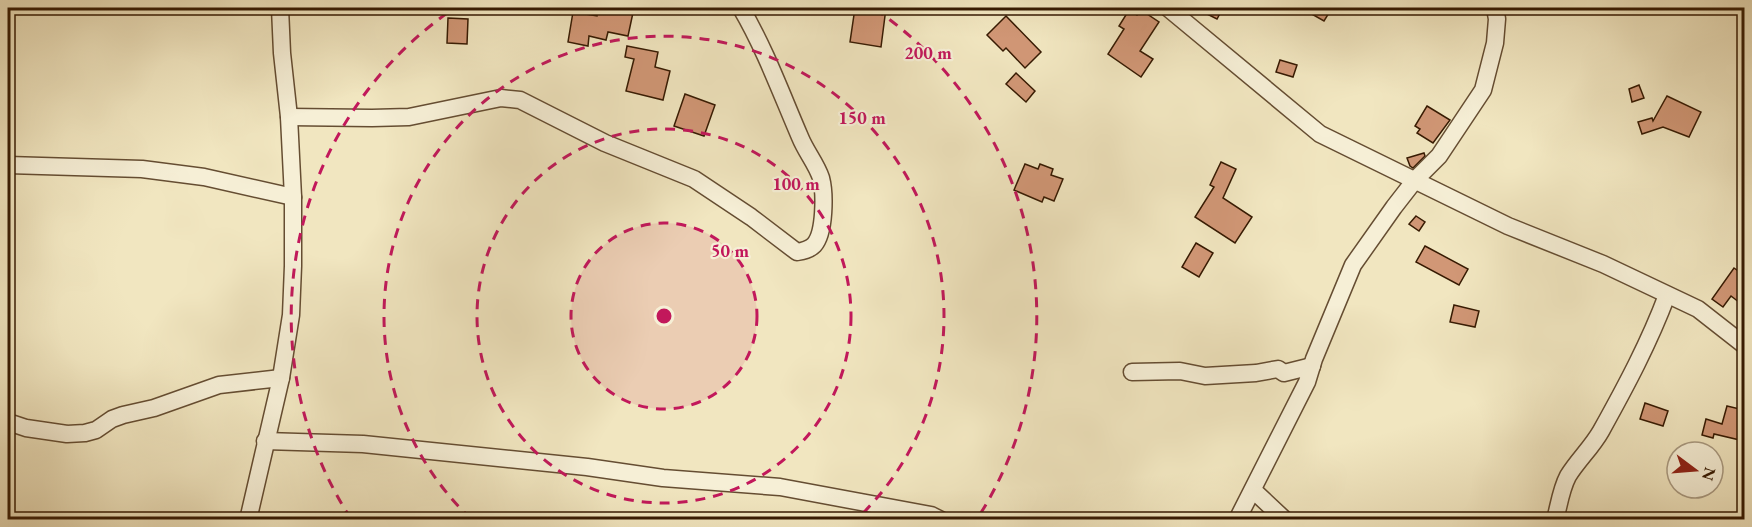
<svg xmlns="http://www.w3.org/2000/svg" width="1752" height="527" viewBox="0 0 1752 527" font-family="'EB Garamond',serif">
	<style>
		.building { fill: #d19776; stroke: #361a02; stroke-width: 1.5 }
		.lines { fill: none; stroke-linecap: round; stroke-linejoin: round }
		.minor-casing { stroke: #654d32; stroke-width: 19 }
		.minor { stroke: #f6efd6; stroke-width: 16 }
		.ring { fill: none; stroke: #c2185b; stroke-width: 3; stroke-dasharray: 10 8 }
		.centre { fill: #c2185b; stroke: #f6efd6; stroke-width: 3 }
		.ring-label { font-size: 18px; text-anchor: middle; font-weight: bold; fill: #c2185b; stroke: #f6efd6; stroke-width: 4.5; stroke-linejoin: round; paint-order: stroke }
	</style>
	<rect width="100%" height="100%" fill="#f1e6c0"/>
	<filter id="stains"><feTurbulence type="fractalNoise" baseFrequency=".00333" numOctaves="4"/><feColorMatrix values="0 0 0 0 .2 0 0 0 0 .09 0 0 0 0 .02 0 0 0 .5 -.17"/></filter>
	<radialGradient id="worn" r=".72"><stop offset=".6" stop-color="#630" stop-opacity="0"/><stop offset="1" stop-color="#630" stop-opacity=".3"/></radialGradient>
	<g class="building">
		<path d="M598 8H634L628 36 608 32 606 40 589 36 588 46 568 42 573 12 597 16Z"/>
		<path d="M855 8H886L881 47 850 42Z"/>
		<path d="M1195 8H1223L1217 19Z"/>
		<path d="M1301 8H1332L1324 21Z"/>
		<path d="M1129 10 1137 15 1141 10 1159 22 1140 51 1153 59 1141 77 1108 54 1124 29 1119 26Z"/>
		<path d="M1006 16 1041 52 1025 68 1006 48 1003 51 987 35Z"/>
		<path d="M448 18 468 19 467 44 447 43Z"/>
		<path d="M627 46 658 52 655 67 670 71 663 100 626 91 634 59 625 57Z"/>
		<path d="M1280 60 1297 65 1293 77 1276 72Z"/>
		<path d="M1016 73 1035 91 1026 102 1006 84Z"/>
		<path d="M1639 85 1644 98 1632 102 1629 89Z"/>
		<path d="M685 94 715 105 704 136 674 126Z"/>
		<path d="M1667 96 1701 112 1689 137 1663 127 1642 134 1638 122 1652 118 1653 121Z"/>
		<path d="M1427 106 1450 120 1433 143 1417 133 1420 129 1415 126Z"/>
		<path d="M1424 153 1425 156 1413 168 1410 166 1407 158Z"/>
		<path d="M1221 162 1236 169 1223 198 1252 217 1235 243 1195 217 1214 187 1210 185Z"/>
		<path d="M1025 164 1038 169 1040 164 1053 169 1051 175 1063 179 1054 201 1044 197 1042 202 1014 190Z"/>
		<path d="M1416 216 1425 222 1419 231 1409 224Z"/>
		<path d="M1196 243 1213 253 1199 277 1182 267Z"/>
		<path d="M1425 246 1468 269 1459 285 1416 262Z"/>
		<path d="M1734 268 1744 275V306L1731 296 1723 307 1712 299Z"/>
		<path d="M1454 305 1479 311 1475 327 1450 322Z"/>
		<path d="M1645 403 1668 411 1663 426 1640 419Z"/>
		<path d="M1727 406 1744 410V441L1714 434 1713 438 1702 435 1706 419 1722 424Z"/>
	</g>
	<g class="lines">
		<g class="minor-casing">
			<g id="minor">
				<path d="M1168 8 1320 134 1508 226 1603 264 1698 309 1744 345"/>
				<path d="M289 117 372 118 409 117 501 98 520 100 605 143 694 179 751 217 797 252C803 251 809 250 814 245 825 233 825 193 821 178 816 163 806 152 800 137 781 93 765 49 741 8"/>
				<path d="M8 165 142 169 204 177 293 197"/>
				<path d="M1132 372 1180 371 1205 376 1256 373 1278 369 1284 373 1312 366"/>
				<path d="M8 422 26 428 67 434 85 433 96 430 112 419 123 415 154 408 219 385 281 378"/>
				<path d="M265 441 363 444 587 467 663 478 780 487 931 515 941 520"/>
				<path d="M1253 490 1285 520"/>
				<path d="M248 520 281 378 291 315 293 266V197L289 117 282 53 280 8"/>
				<path d="M1237 520 1307 382 1314 359 1353 265 1394 207 1415 180 1439 156 1483 90 1495 43 1497 19 1495 8"/>
				<path d="M1555 520C1559 505 1561 489 1568 476 1578 460 1592 447 1601 431 1626 386 1649 343 1667 295"/>
			</g>
		</g>
		<use href="#minor" class="minor"/>
	</g>
	<circle cx="664" cy="316" r="93" fill="#c2185b" fill-opacity=".12"/>
	<g class="ring">
		<circle cx="664" cy="316" r="93"/>
		<circle cx="664" cy="316" r="187"/>
		<path d="M471 519A280 280 0 1 1 857 519"/>
		<path d="M351 519A373 373 0 0 1 453 9M875 9A373 373 0 0 1 977 519"/>
	</g>
	<circle cx="664" cy="316" r="9" class="centre"/>
	<g class="ring-label">
		<text x="928" y="59">200 m</text>
		<text x="862" y="124">150 m</text>
		<text x="796" y="190">100 m</text>
		<text x="730" y="257">50 m</text>
	</g>
	<rect width="1752" height="527" fill="none" stroke="#f1e6c0" stroke-width="30"/>
	<rect x="9" y="9" width="1734" height="509" fill="none" stroke="#361a02" stroke-width="3"/>
	<rect x="15" y="15" width="1722" height="497" fill="none" stroke="#361a02" stroke-width="1.5"/>
	<g transform="translate(1695 470) rotate(106)"><circle r="28" fill="#f6efd6" stroke="#a99a81" stroke-width="1.5"/>
	<path d="M0-4.5L10 22L0 15L-10 22Z" fill="#8f2418"/>
	<text y="-9" font-size="16" font-weight="bold" text-anchor="middle" fill="#361a02">N</text>
	</g>
	<rect width="100%" height="100%" filter="url(#stains)"/>
	<rect width="100%" height="100%" fill="url(#worn)"/>
</svg>
